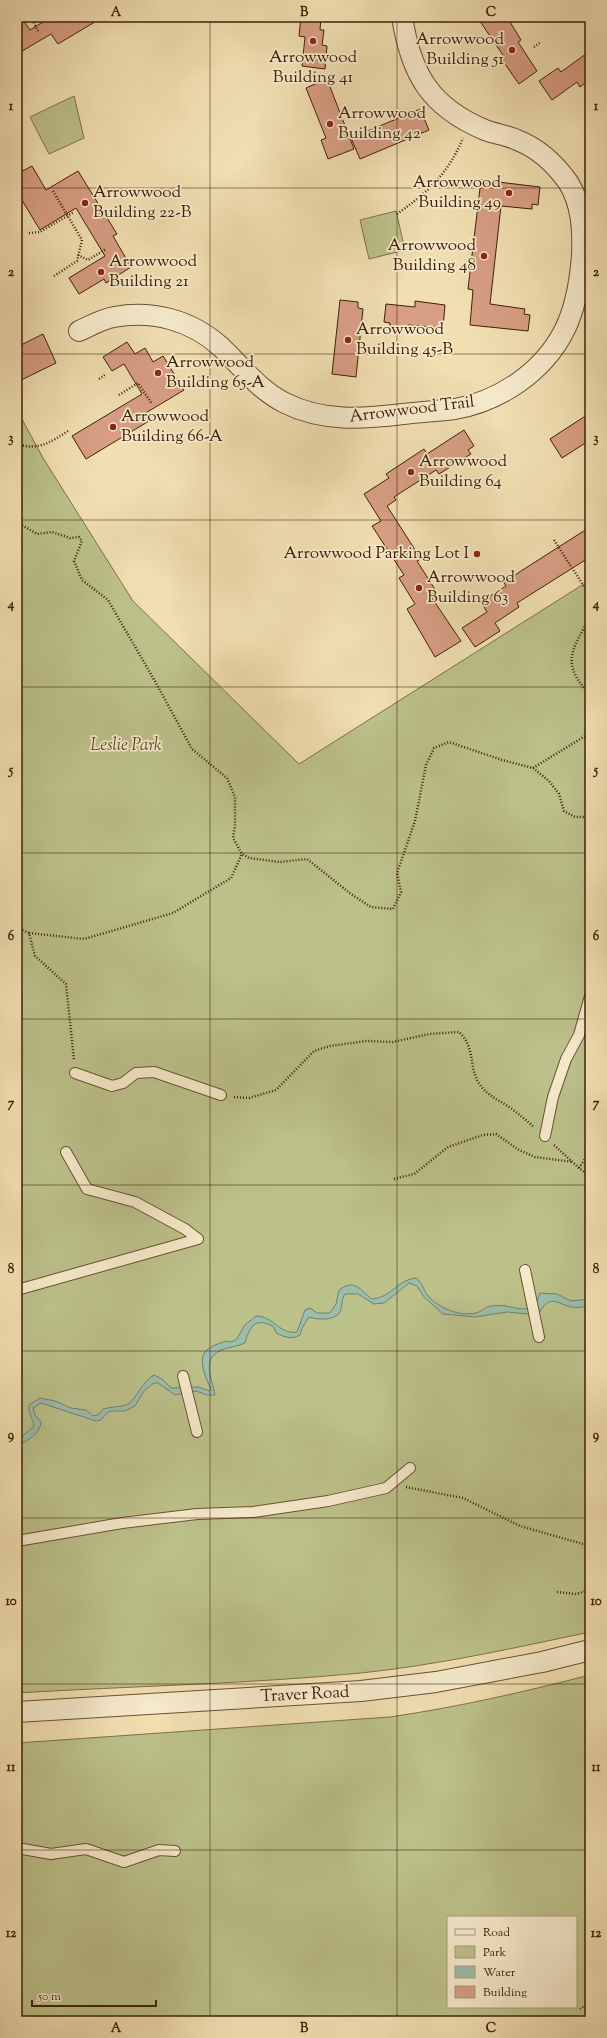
<svg xmlns="http://www.w3.org/2000/svg" width="607" height="2038" viewBox="0 0 607 2038" font-family="'Sorts Mill Goudy',serif">
	<style>
		.green { fill: #bcc18a; stroke: #7e7048; fill-rule: evenodd }
		.water { fill: #9bbdac; stroke: #767e6a }
		.building { fill: #d89e84; stroke: #3f2007 }
		.lines { fill: none; stroke-linecap: round; stroke-linejoin: round }
		.service-casing { stroke: #6c5032; stroke-width: 12 }
		.minor-casing { stroke: #6c5032; stroke-width: 22 }
		.path { stroke: #3f2007; stroke-width: 2.5; stroke-dasharray: 1 2; stroke-linecap: butt }
		.service { stroke: #f6eacc; stroke-width: 10 }
		.minor { stroke: #f6eacc; stroke-width: 20 }
		.grid { fill: none; stroke: #3f2007; stroke-width: 1; stroke-opacity: 0.55 }
		.poi-dot { fill: #8f2418; stroke: #f6eacc; stroke-width: 1.5 }
		.labels { text-anchor: middle; dominant-baseline: central; stroke-width: 3.5; stroke-linejoin: round; paint-order: stroke }
		.poi-label { font-size: 17px; fill: #3f2007; stroke: #f6eacc; text-anchor: start }
		.street-label { font-size: 17px; fill: #3f2007; stroke: #f6eacc }
		.park-label { font-size: 17px; font-style: italic; fill: #5e4828; stroke: #f6eacc }
		.neatline { fill: none; stroke: #3f2007; stroke-width: 1.5 }
		.grid-label { font-size: 13px; text-anchor: middle; font-weight: bold; fill: #3f2007 }
	</style>
	<rect width="100%" height="100%" fill="#f1dfb1"/>
	<filter id="stains"><feTurbulence type="fractalNoise" baseFrequency=".005" numOctaves="4"/><feColorMatrix values="0 0 0 0 .2 0 0 0 0 .09 0 0 0 0 .02 0 0 0 .5 -.17"/></filter>
	<radialGradient id="worn" r=".72"><stop offset=".6" stop-color="#630" stop-opacity="0"/><stop offset="1" stop-color="#630" stop-opacity=".3"/></radialGradient>
	<g class="green">
		<path d="M74 96 84 138 49 154 30 117Z"/>
		<path d="M396 211 405 250 369 259 360 220Z"/>
		<path d="M17 410 43 458 133 601 299 764 590 580V1632C514 1648 438 1665 361 1673 247 1684 132 1686 17 1693Z"/>
		<path d="M590 1675V2021H17V1743L390 1717C458 1707 524 1692 590 1675ZM448 1917H576V2007H448Z"/>
	</g>
	<path class="water" d="M416 1278C423 1283 424 1293 430 1298 441 1309 463 1318 479 1312 483 1310 487 1306 493 1306 508 1303 518 1313 535 1307L540 1293 557 1294 571 1301 590 1299V1306C584 1307 577 1308 571 1307 556 1303 550 1294 539 1313L527 1314 507 1312 475 1317 443 1314 424 1297 417 1286 409 1283 384 1303 374 1304 358 1294H345C341 1299 343 1306 340 1312 334 1321 318 1320 309 1317L302 1328 300 1335C291 1340 285 1337 276 1333L274 1327C256 1317 250 1325 245 1343 238 1346 231 1347 224 1349 200 1357 212 1378 215 1395H207L196 1391 175 1395 158 1383H154L144 1391 135 1406 125 1411H111L107 1413 101 1420 96 1421 41 1403 33 1408 35 1415 41 1422C40 1434 27 1441 17 1446V1441L34 1426C33 1418 28 1414 29 1405L40 1398 55 1401 71 1408 86 1410 93 1416 98 1415 103 1409C110 1407 122 1407 128 1404 136 1399 142 1382 154 1375L162 1379 171 1388 198 1387 210 1391 211 1389C206 1379 196 1357 208 1349 213 1345 221 1343 226 1341L231 1342 236 1340 245 1325 256 1316C273 1316 280 1335 297 1332L305 1310 310 1308 317 1313H330L336 1304 339 1290C356 1278 359 1290 372 1299 391 1298 397 1280 416 1278Z"/>
	<g class="building">
		<path d="M17 17H21L30 30 51 17H103L58 44 51 34 17 54Z"/>
		<path d="M301 17H321L320 30H324L322 45 327 46 325 69 302 66 305 37 299 36Z"/>
		<path d="M477 17H507L521 40 518 42 537 71 519 84 502 60 505 58Z"/>
		<path d="M590 51V79L580 87 577 82 552 100 539 81 558 68 561 72Z"/>
		<path d="M327 79 354 149 328 159 321 140 326 138 306 88Z"/>
		<path d="M420 109 429 130 360 159 351 138Z"/>
		<path d="M32 166 46 190 78 171 117 234 113 236 131 267 106 283 104 279 79 294 69 278 105 256 76 208 40 230 17 192V174Z"/>
		<path d="M481 180 540 187 538 205 532 204V209L501 206 490 304 525 309 524 314 530 315 528 331 470 325 473 290 468 289Z"/>
		<path d="M340 300 358 302V308L363 309 356 377 332 374Z"/>
		<path d="M415 301 445 305 443 328 408 325 407 329 390 327V323L384 322 386 304 415 307Z"/>
		<path d="M43 334 56 363 17 382V347Z"/>
		<path d="M127 342 135 354 145 348 153 362 163 356 184 390 144 414 149 421 86 459 72 436 142 394 124 364 112 371 103 357Z"/>
		<path d="M590 413V440L562 458 550 439Z"/>
		<path d="M464 430 474 446 468 450 471 454 439 474 436 470 394 497 396 500 387 506 421 559 417 561 436 591 430 595 461 641 435 657 407 609 415 604 399 578 404 575 372 526 381 521 364 494 389 478 386 474 424 449 427 454Z"/>
		<path d="M590 527V557L517 603 519 607 495 623 500 631 475 647 462 628 487 612 481 602 506 586 504 583 521 571Z"/>
	</g>
	<g class="lines">
		<g class="service-casing">
			<g id="service">
				<path d="M75 1073 112 1086 123 1083 136 1073 154 1072 221 1095"/>
				<path d="M545 1136 553 1097 566 1059 579 1035 590 996"/>
				<path d="M525 1270 539 1337"/>
				<path d="M17 1290 198 1239 185 1229 135 1202 87 1189 66 1152"/>
				<path d="M183 1376 197 1432"/>
				<path d="M17 1541 122 1523 197 1514 253 1512 328 1501 386 1488 410 1468"/>
				<path d="M17 1848 51 1854 86 1849 124 1862 159 1850 175 1851"/>
			</g>
		</g>
		<g class="minor-casing">
			<g id="minor">
				<path d="M79 331C90 326 102 319 114 317 153 310 191 320 221 347 242 367 259 390 285 403 323 422 362 419 403 414 420 412 438 411 455 409 500 401 543 372 564 331 576 308 580 281 582 256 583 231 582 204 568 182 555 164 538 148 517 140 507 135 495 134 485 130 430 107 411 74 402 17"/>
				<path d="M17 1712 361 1691 436 1682 542 1662 590 1650"/>
			</g>
		</g>
		<g class="path">
			<path d="M31 17 39 33"/>
			<path d="M32 20 37 17"/>
			<path d="M534 47 541 42"/>
			<path d="M53 191 82 240 77 261 54 276"/>
			<path d="M397 214C428 192 448 174 463 138"/>
			<path d="M29 233 40 232 74 212"/>
			<path d="M78 255 88 260 106 249"/>
			<path d="M99 379 106 374"/>
			<path d="M119 395 138 383 152 404"/>
			<path d="M17 444C38 451 51 442 68 431"/>
			<path d="M17 522 37 534 52 532 70 538 79 537 82 541 74 561 82 580 108 600 156 683 192 749 227 778 235 797V825L233 838 242 854 249 858 280 862 307 859 351 894 371 907 393 909 401 892 397 873 415 821 426 765 434 748 449 742 502 760 533 768 549 781 559 794 564 811 575 817H590"/>
			<path d="M554 540 587 591 590 603"/>
			<path d="M590 616C573 651 559 661 590 695"/>
			<path d="M533 768 590 733"/>
			<path d="M17 928 29 933 35 956 66 984 74 1060"/>
			<path d="M29 933 84 939 173 913 231 878 242 854"/>
			<path d="M234 1097 249 1098 276 1090 314 1051 330 1046 366 1041 393 1042 429 1034 459 1032C476 1047 468 1068 480 1085 489 1097 501 1101 512 1109 520 1115 527 1121 534 1127"/>
			<path d="M554 1145 579 1168 590 1176"/>
			<path d="M579 1168 590 1151"/>
			<path d="M394 1179 414 1174 448 1147 483 1135 496 1134 519 1150 535 1157 573 1162"/>
			<path d="M406 1487 463 1498 520 1526 590 1546"/>
			<path d="M557 1592 576 1594 590 1590"/>
			<path d="M580 2009 590 2002"/>
		</g>
		<use href="#service" class="service"/>
		<use href="#minor" class="minor"/>
	</g>
	<path class="grid" d="M210 17V2021M397 17V2021M17 188H590M17 354H590M17 520H590M17 687H590M17 853H590M17 1019H590M17 1185H590M17 1351H590M17 1518H590M17 1684H590M17 1850H590"/>
	<g class="poi-dot">
		<circle cx="313" cy="41" r="4"/>
		<circle cx="512" cy="50" r="4"/>
		<circle cx="330" cy="124" r="4"/>
		<circle cx="509" cy="193" r="4"/>
		<circle cx="85" cy="203" r="4"/>
		<circle cx="484" cy="256" r="4"/>
		<circle cx="101" cy="272" r="4"/>
		<circle cx="348" cy="340" r="4"/>
		<circle cx="158" cy="373" r="4"/>
		<circle cx="113" cy="427" r="4"/>
		<circle cx="411" cy="472" r="4"/>
		<circle cx="477" cy="554" r="4"/>
		<circle cx="419" cy="588" r="4"/>
	</g>
	<g class="labels">
		<g class="poi-label">
			<text x="504" y="40" text-anchor="end">Arrowwood<tspan x="504" dy="20">Building 51</tspan></text>
			<text x="313" y="58" text-anchor="middle">Arrowwood<tspan x="313" dy="20">Building 41</tspan></text>
			<text x="338" y="114">Arrowwood<tspan x="338" dy="20">Building 42</tspan></text>
			<text x="501" y="183" text-anchor="end">Arrowwood<tspan x="501" dy="20">Building 49</tspan></text>
			<text x="93" y="193">Arrowwood<tspan x="93" dy="20">Building 22-B</tspan></text>
			<text x="476" y="246" text-anchor="end">Arrowwood<tspan x="476" dy="20">Building 48</tspan></text>
			<text x="109" y="262">Arrowwood<tspan x="109" dy="20">Building 21</tspan></text>
			<text x="356" y="330">Arrowwood<tspan x="356" dy="20">Building 45-B</tspan></text>
			<text x="166" y="363">Arrowwood<tspan x="166" dy="20">Building 65-A</tspan></text>
			<text x="121" y="417">Arrowwood<tspan x="121" dy="20">Building 66-A</tspan></text>
			<text x="419" y="462">Arrowwood<tspan x="419" dy="20">Building 64</tspan></text>
			<text x="469" y="554" text-anchor="end">Arrowwood Parking Lot I</text>
			<text x="427" y="578">Arrowwood<tspan x="427" dy="20">Building 63</tspan></text>
		</g>
		<g class="street-label">
			<text transform="translate(412 410) rotate(-7)">Arrowwood Trail</text>
			<text transform="translate(305 1695) rotate(-3)">Traver Road</text>
		</g>
		<g class="park-label">
			<text x="126" y="746">Leslie Park</text>
		</g>
	</g>
	<rect width="607" height="2038" fill="none" stroke="#f1dfb1" stroke-width="44"/>
	<rect x="447" y="1916" width="130" height="92" fill="#f6eacc" stroke="#ad997d"/>
	<rect x="455" y="1929" width="20" height="6" fill="#f6eacc" stroke="#ad997d"/>
	<text x="483" y="1936" font-size="12" fill="#3f2007">Road</text>
	<rect x="455" y="1946" width="20" height="12" fill="#bcc18a" stroke="#ad997d"/>
	<text x="483" y="1956" font-size="12" fill="#3f2007">Park</text>
	<rect x="455" y="1966" width="20" height="12" fill="#9bbdac" stroke="#ad997d"/>
	<text x="483" y="1976" font-size="12" fill="#3f2007">Water</text>
	<rect x="455" y="1986" width="20" height="12" fill="#d89e84" stroke="#ad997d"/>
	<text x="483" y="1996" font-size="12" fill="#3f2007">Building</text>
	<path d="M32 2000v6h124v-6" fill="none" stroke="#3f2007" stroke-width="2"/>
	<text x="38" y="2000" font-size="12" fill="#3f2007" stroke="#f6eacc" stroke-width="3" paint-order="stroke">50 m</text>
	<rect x="22" y="22" width="563" height="1994" class="neatline"/>
	<g class="grid-label">
		<text x="116" y="16">A</text>
		<text x="304" y="16">B</text>
		<text x="491" y="16">C</text>
		<text x="11" y="110">1</text>
		<text x="596" y="110">1</text>
		<text x="11" y="276">2</text>
		<text x="596" y="276">2</text>
		<text x="11" y="442">3</text>
		<text x="596" y="442">3</text>
		<text x="11" y="608">4</text>
		<text x="596" y="608">4</text>
		<text x="11" y="774">5</text>
		<text x="596" y="774">5</text>
		<text x="11" y="940">6</text>
		<text x="596" y="940">6</text>
		<text x="11" y="1107">7</text>
		<text x="596" y="1107">7</text>
		<text x="11" y="1273">8</text>
		<text x="596" y="1273">8</text>
		<text x="11" y="1439">9</text>
		<text x="596" y="1439">9</text>
		<text x="11" y="1605">10</text>
		<text x="596" y="1605">10</text>
		<text x="11" y="1771">11</text>
		<text x="596" y="1771">11</text>
		<text x="11" y="1937">12</text>
		<text x="596" y="1937">12</text>
		<text x="116" y="2032">A</text>
		<text x="304" y="2032">B</text>
		<text x="491" y="2032">C</text>
	</g>
	<rect width="100%" height="100%" filter="url(#stains)"/>
	<rect width="100%" height="100%" fill="url(#worn)"/>
</svg>
